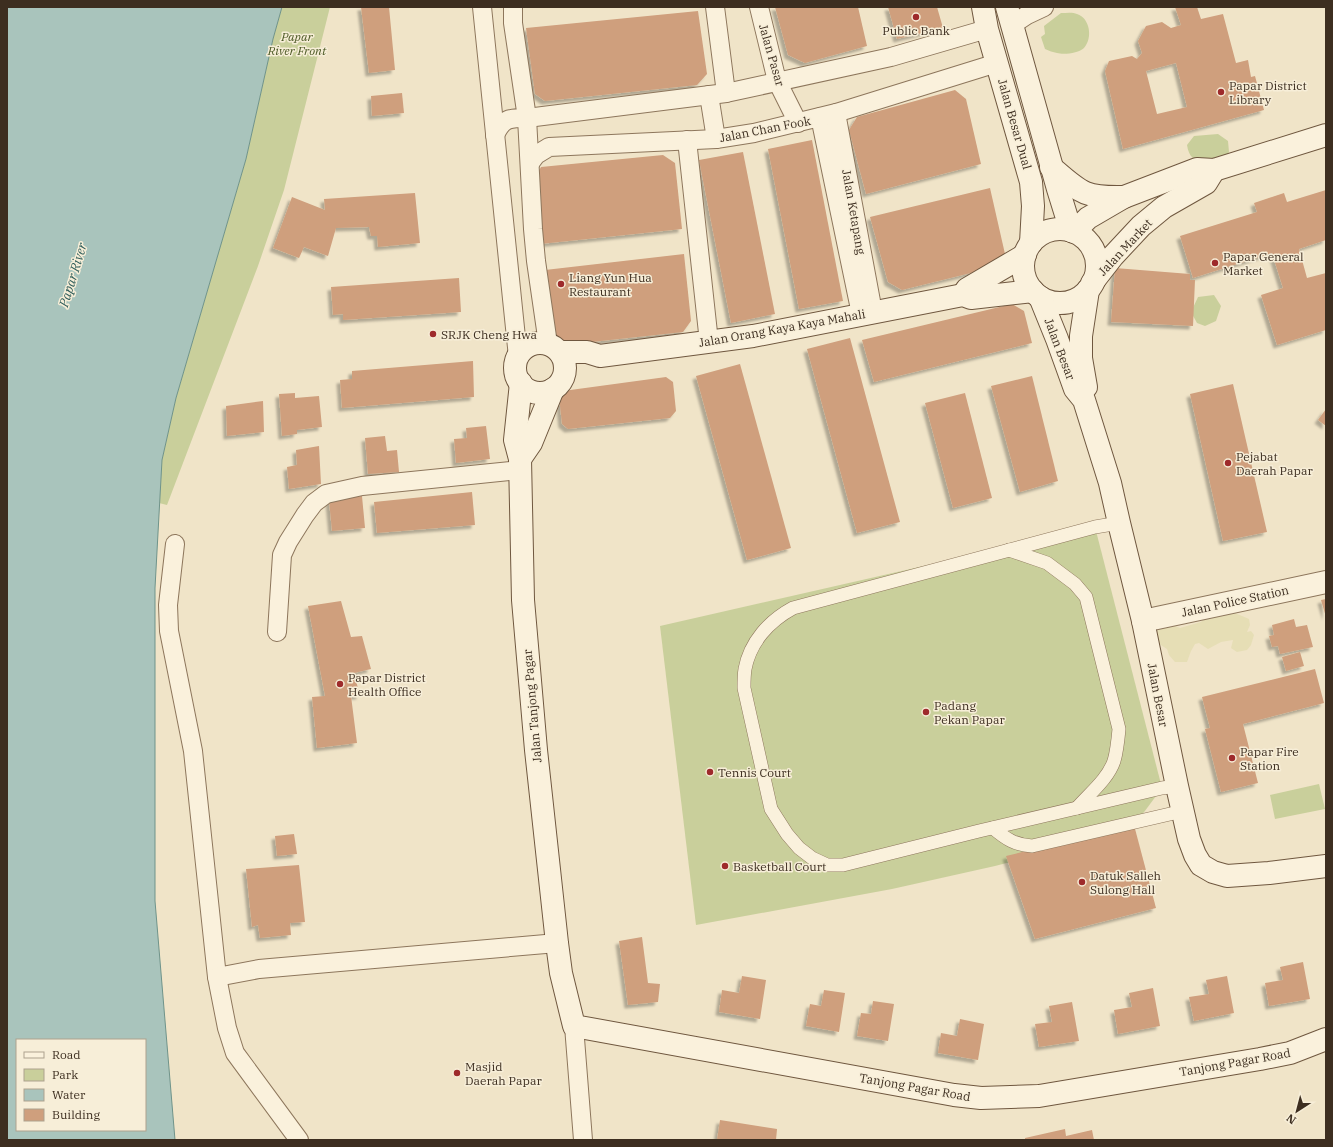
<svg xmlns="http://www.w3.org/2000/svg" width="1333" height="1147" viewBox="0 0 1333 1147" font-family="'IBM Plex Serif',serif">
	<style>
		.farmland { fill: #e6deb5 }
		.green { fill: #c9cf9b }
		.water { fill: #a9c4bc; stroke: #6f938a; fill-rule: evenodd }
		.building { fill: #cf9f7d; fill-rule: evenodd; filter: url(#shadow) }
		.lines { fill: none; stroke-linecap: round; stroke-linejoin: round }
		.pedestrian-casing { stroke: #8d765c; stroke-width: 14 }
		.minor-casing { stroke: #8d765c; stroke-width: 20 }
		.tertiary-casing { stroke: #8d765c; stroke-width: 24 }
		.secondary-casing { stroke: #6f573f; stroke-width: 24 }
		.pedestrian { stroke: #faf1dc; stroke-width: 13 }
		.minor { stroke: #faf1dc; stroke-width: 18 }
		.tertiary { stroke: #faf1dc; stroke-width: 22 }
		.secondary { stroke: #faf1dc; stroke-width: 22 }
		.poi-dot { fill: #9e2a2b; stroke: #f7eed8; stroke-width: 1.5 }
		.labels { text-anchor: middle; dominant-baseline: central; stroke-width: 3; stroke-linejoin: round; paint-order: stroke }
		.poi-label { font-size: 12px; fill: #3d2e20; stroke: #f7eed8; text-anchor: start }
		.park-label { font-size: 12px; font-style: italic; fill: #4d5a26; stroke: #f7eed8 }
		.street-label { font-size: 12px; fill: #3d2e20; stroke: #f7eed8 }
		.water-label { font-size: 13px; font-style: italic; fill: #2f5d5a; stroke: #f7eed8 }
	</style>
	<defs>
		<filter id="shadow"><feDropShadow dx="-3.5" dy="3.5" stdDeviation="1" flood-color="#0004"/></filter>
	</defs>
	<rect width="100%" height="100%" fill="#f0e4c8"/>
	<path class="farmland" d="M1235 613 1249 619 1250 625 1247 632 1251 631 1254 635 1251 645 1247 650 1237 652 1231 648 1233 640 1221 642 1208 649 1199 643 1195 644 1191 651 1187 662H1175L1169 655 1167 649 1155 641V633L1161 626 1170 624 1180 628 1201 622 1205 617Z"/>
	<g class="green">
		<path d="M282 7H330L284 190 258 266 167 505 159 503 162 460 176 398 246 159 273 39Z"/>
		<path d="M1061 13C1066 13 1073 12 1077 14 1090 18 1093 38 1084 48 1079 53 1064 55 1057 53 1053 52 1049 51 1045 49L1041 37 1045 34 1044 26Z"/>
		<path d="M1218 134 1228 141 1229 152 1225 158C1209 160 1190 168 1187 145L1194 136Z"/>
		<path d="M1214 295 1221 306 1216 321 1205 326 1197 323 1191 312 1198 297Z"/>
		<path d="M1095 527 1162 788 1130 831 995 866 892 889 696 925 660 626Z"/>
		<path d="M1319 784 1325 809 1275 819 1270 795Z"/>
	</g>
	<path class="water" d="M7 7H282L273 39 246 159 176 398 162 460 155 588V901L175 1140H7ZM17 1040H145V1130H17Z"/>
	<g class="building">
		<path d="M361 7H389L395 70 369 73Z"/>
		<path d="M775 7H858L867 46 805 63 788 55Z"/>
		<path d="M888 7H937L943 28 897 39Z"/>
		<path d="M1175 7H1197L1201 19 1223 14 1236 63 1248 60 1251 77 1255 76 1264 110 1123 149 1105 71 1109 61 1132 56 1137 59 1142 53 1138 41 1146 26 1162 22 1171 28 1181 25ZM1176 63 1187 107 1157 114 1146 71Z"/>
		<path d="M698 11 707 74 697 85 545 101 535 94 526 28Z"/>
		<path d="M955 90 966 99 981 164 866 194 849 130 857 117Z"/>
		<path d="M402 93 404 113 372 116 371 96Z"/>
		<path d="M812 140 843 301 799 309 768 149Z"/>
		<path d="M743 152 775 314 731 323 699 160Z"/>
		<path d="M663 155 675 163 682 229 540 244 533 181 541 167Z"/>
		<path d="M990 188 1005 254 999 266 902 290 888 282 870 217Z"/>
		<path d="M1326 190V240L1299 249 1307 278 1326 273V330L1277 345 1261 295 1283 288 1272 253 1193 278 1180 236 1257 212 1254 203 1284 193 1287 202Z"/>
		<path d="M415 193 420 243 378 247 377 236H371L369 227 336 228 328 256 304 247 299 258 273 248 292 197 325 210 324 199Z"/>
		<path d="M684 254 691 321 683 332 564 345 553 337 545 270Z"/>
		<path d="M1115 268 1190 274V280H1195L1193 326 1111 322Z"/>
		<path d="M459 278 461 312 343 320V314L333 315 331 287Z"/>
		<path d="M1012 304 1024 311 1032 343 874 382 862 340Z"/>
		<path d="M850 338 900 522 857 533 807 349Z"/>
		<path d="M473 361 474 397 342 408 340 380 352 379V371Z"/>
		<path d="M740 364 791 548 747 560 696 376Z"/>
		<path d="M1032 376 1058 481 1020 492 991 386Z"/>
		<path d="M666 377 673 382 676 411 670 418 568 429 562 424 559 397 563 391Z"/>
		<path d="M1233 384 1267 532 1223 541 1190 394Z"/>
		<path d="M295 393V398L319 396 322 427 297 430V434L282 436 279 394Z"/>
		<path d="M965 393 992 498 953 508 925 403Z"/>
		<path d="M263 401 264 432 227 436 226 406Z"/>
		<path d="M1326 409V426L1318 420Z"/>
		<path d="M486 426 490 459 456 463 454 439 467 438 466 428Z"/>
		<path d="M385 436 387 451 397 450 399 472 368 474 365 438Z"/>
		<path d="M319 446 321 484 289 489 287 467 297 465 296 450Z"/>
		<path d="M472 492 475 525 377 533 374 502Z"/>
		<path d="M362 496 365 528 332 531 329 500Z"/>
		<path d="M1326 599V617L1321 600Z"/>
		<path d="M341 601 351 637 362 636 371 669 354 673 360 696H351L357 743 317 748 312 697 325 696 308 606Z"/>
		<path d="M1294 619 1296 627 1307 625 1313 647 1280 654 1278 646 1272 647 1269 636 1274 635 1272 625Z"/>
		<path d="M1300 652 1304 666 1286 671 1282 657Z"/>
		<path d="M1315 669 1324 703 1243 724 1258 783 1221 792 1205 729 1210 728 1202 697Z"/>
		<path d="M1134 825 1156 908 1035 939 1006 856Z"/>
		<path d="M294 834 297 854 277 856 275 836Z"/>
		<path d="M299 865 305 922 290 923 291 935 260 938 258 925 252 927 246 869Z"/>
		<path d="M642 937 648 983 660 984 658 1002 628 1005 619 941Z"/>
		<path d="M1303 962 1310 999 1269 1006 1265 983 1283 980 1280 967Z"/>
		<path d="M742 976 766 980 760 1019 719 1012 722 990 739 993Z"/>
		<path d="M1227 976 1234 1013 1194 1021 1189 997 1209 994 1206 980Z"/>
		<path d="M1153 988 1160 1026 1118 1034 1114 1010 1132 1007 1129 993Z"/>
		<path d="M824 990 845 993 839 1032 806 1026 810 1004 821 1006Z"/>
		<path d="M873 1001 894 1004 888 1041 857 1036 861 1013 871 1014Z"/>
		<path d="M1072 1002 1079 1041 1039 1047 1035 1024 1052 1022 1049 1006Z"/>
		<path d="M960 1019 984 1024 978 1060 938 1053 941 1033 957 1036Z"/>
		<path d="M720 1120 777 1129 776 1140H717Z"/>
		<path d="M1065 1129 1066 1136 1092 1130 1094 1140H1025V1138Z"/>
	</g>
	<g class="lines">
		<g class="pedestrian-casing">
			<g id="pedestrian">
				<path d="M1119 523 1095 527 793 608C769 621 750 642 745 669 744 675 744 682 744 688L771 809 787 834 799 848 812 858 827 865H843L979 831 1162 788 1177 786"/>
				<path d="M1009 550 1047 563 1075 584 1086 597 1119 729C1118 740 1117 751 1114 761 1108 779 1089 794 1077 808"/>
				<path d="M993 828C1006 839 1015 845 1032 846L1183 811"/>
			</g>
		</g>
		<g class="minor-casing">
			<g id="minor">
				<path d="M482 7 518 357"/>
				<path d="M513 7V23L527 118 533 229 536 261 548 344"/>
				<path d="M715 7 726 93"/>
				<path d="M759 7 777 81 798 123"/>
				<path d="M1012 25 1027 15 1044 7"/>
				<path d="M709 95 716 139"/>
				<path d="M836 113 873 312"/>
				<path d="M820 117 861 314"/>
				<path d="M495 135C503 118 509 118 527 118L726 93 891 57 987 29"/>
				<path d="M687 140 709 342"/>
				<path d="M530 163 536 155 549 147 716 139 754 133 836 113 997 63"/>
				<path d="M175 544 168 605 169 631 193 751 217 977 227 1028 235 1053 299 1140"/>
				<path d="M277 632 282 555 288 542 305 515 314 503 326 494 362 486 520 470"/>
				<path d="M217 977 259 969 557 943"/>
				<path d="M574 1026 583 1140"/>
			</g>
		</g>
		<g class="tertiary-casing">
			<path id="tertiary" d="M1143 621 1326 582"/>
		</g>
		<g class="secondary-casing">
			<g id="secondary">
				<path d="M983 7 987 29 1031 182 1033 206 1031 243"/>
				<path d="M1007 7 1058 189 1071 231"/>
				<path d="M1051 167C1081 193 1084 198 1124 197"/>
				<circle cx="1060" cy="266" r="37"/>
				<path d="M1074 232 1088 218 1124 197 1197 169 1214 170 1326 135"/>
				<path d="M1092 283 1113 256 1141 226 1164 207 1206 183 1214 170"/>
				<path d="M963 295 967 289 1025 255"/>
				<path d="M1040 297 1057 339 1075 389 1084 400 1110 483 1119 523 1143 621 1177 786 1189 839 1195 855 1201 865 1213 872 1227 876 1269 873 1326 866"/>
				<circle cx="540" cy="368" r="25"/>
				<path d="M560 352H587L600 356 753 336 963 295 971 298 1033 291"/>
				<path d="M521 383 515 440 520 459 523 600 536 750 557 943 561 973 574 1026 954 1095 981 1098 1039 1096 1260 1059 1290 1053 1326 1039"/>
				<path d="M1086 387 1081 358V336L1088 290"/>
				<path d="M520 459 531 443 553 389"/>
			</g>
		</g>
		<use href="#pedestrian" class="pedestrian"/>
		<use href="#minor" class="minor"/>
		<use href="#tertiary" class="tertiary"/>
		<use href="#secondary" class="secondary"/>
	</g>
	<g class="poi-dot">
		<circle cx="916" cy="17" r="4"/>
		<circle cx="1221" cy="92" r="4"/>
		<circle cx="1215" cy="263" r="4"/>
		<circle cx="561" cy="284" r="4"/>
		<circle cx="433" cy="334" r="4"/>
		<circle cx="1228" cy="463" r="4"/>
		<circle cx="340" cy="684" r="4"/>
		<circle cx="926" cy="712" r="4"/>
		<circle cx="1232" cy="758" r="4"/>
		<circle cx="710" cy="772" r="4"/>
		<circle cx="725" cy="866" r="4"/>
		<circle cx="1082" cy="882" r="4"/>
		<circle cx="457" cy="1073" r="4"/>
	</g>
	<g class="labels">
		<g class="poi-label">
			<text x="916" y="30" text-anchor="middle">Public Bank</text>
			<text x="1229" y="85">Papar District<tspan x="1229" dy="14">Library</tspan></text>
			<text x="1223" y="256">Papar General<tspan x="1223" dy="14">Market</tspan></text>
			<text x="569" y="277">Liang Yun Hua<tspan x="569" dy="14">Restaurant</tspan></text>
			<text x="441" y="334">SRJK Cheng Hwa</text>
			<text x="1236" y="456">Pejabat<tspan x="1236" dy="14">Daerah Papar</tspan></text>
			<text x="348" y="677">Papar District<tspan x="348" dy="14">Health Office</tspan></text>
			<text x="934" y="705">Padang<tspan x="934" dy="14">Pekan Papar</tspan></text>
			<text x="1240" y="751">Papar Fire<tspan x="1240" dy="14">Station</tspan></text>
			<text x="718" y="772">Tennis Court</text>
			<text x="733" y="866">Basketball Court</text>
			<text x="1090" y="875">Datuk Salleh<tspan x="1090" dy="14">Sulong Hall</tspan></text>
			<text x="465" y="1066">Masjid<tspan x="465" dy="14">Daerah Papar</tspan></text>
		</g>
		<g class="park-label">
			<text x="297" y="36">Papar<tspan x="297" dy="14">River Front</tspan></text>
		</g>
		<g class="street-label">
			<text transform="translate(772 55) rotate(74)">Jalan Pasar</text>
			<text transform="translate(1015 124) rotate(74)">Jalan Besar Dual</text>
			<text transform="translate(765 129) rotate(-11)">Jalan Chan Fook</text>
			<text transform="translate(854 212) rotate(80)">Jalan Ketapang</text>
			<text transform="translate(1125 247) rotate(-47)">Jalan Market</text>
			<text transform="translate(782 328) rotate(-10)">Jalan Orang Kaya Kaya Mahali</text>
			<text transform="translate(1060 349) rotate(69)">Jalan Besar</text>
			<text transform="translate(1235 601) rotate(-12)">Jalan Police Station</text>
			<text transform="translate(1158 695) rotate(79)">Jalan Besar</text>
			<text transform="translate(532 706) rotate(-95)">Jalan Tanjong Pagar</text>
			<text transform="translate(1235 1062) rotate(-10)">Tanjong Pagar Road</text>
			<text transform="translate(915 1087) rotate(10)">Tanjong Pagar Road</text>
		</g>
		<g class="water-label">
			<text transform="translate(73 275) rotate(-73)">Papar River</text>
		</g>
	</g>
	<rect width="1333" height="1147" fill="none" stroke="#3d2e20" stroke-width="16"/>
	<rect x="16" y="1039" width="130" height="92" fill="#f7eed8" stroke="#ada18e"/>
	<rect x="24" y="1052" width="20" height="6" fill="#faf1dc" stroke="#ada18e"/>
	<text x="52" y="1059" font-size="12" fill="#3d2e20">Road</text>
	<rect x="24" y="1069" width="20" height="12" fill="#c9cf9b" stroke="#ada18e"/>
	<text x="52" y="1079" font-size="12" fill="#3d2e20">Park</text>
	<rect x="24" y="1089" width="20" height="12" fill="#a9c4bc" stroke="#ada18e"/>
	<text x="52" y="1099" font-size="12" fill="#3d2e20">Water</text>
	<rect x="24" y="1109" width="20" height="12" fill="#cf9f7d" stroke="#ada18e"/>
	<text x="52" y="1119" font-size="12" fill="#3d2e20">Building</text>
	<g transform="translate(1297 1111) rotate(216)" stroke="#f7eed8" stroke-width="3" paint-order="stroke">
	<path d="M0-3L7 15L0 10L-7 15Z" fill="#3d2e20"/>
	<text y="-6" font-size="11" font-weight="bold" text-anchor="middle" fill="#3d2e20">N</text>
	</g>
</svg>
